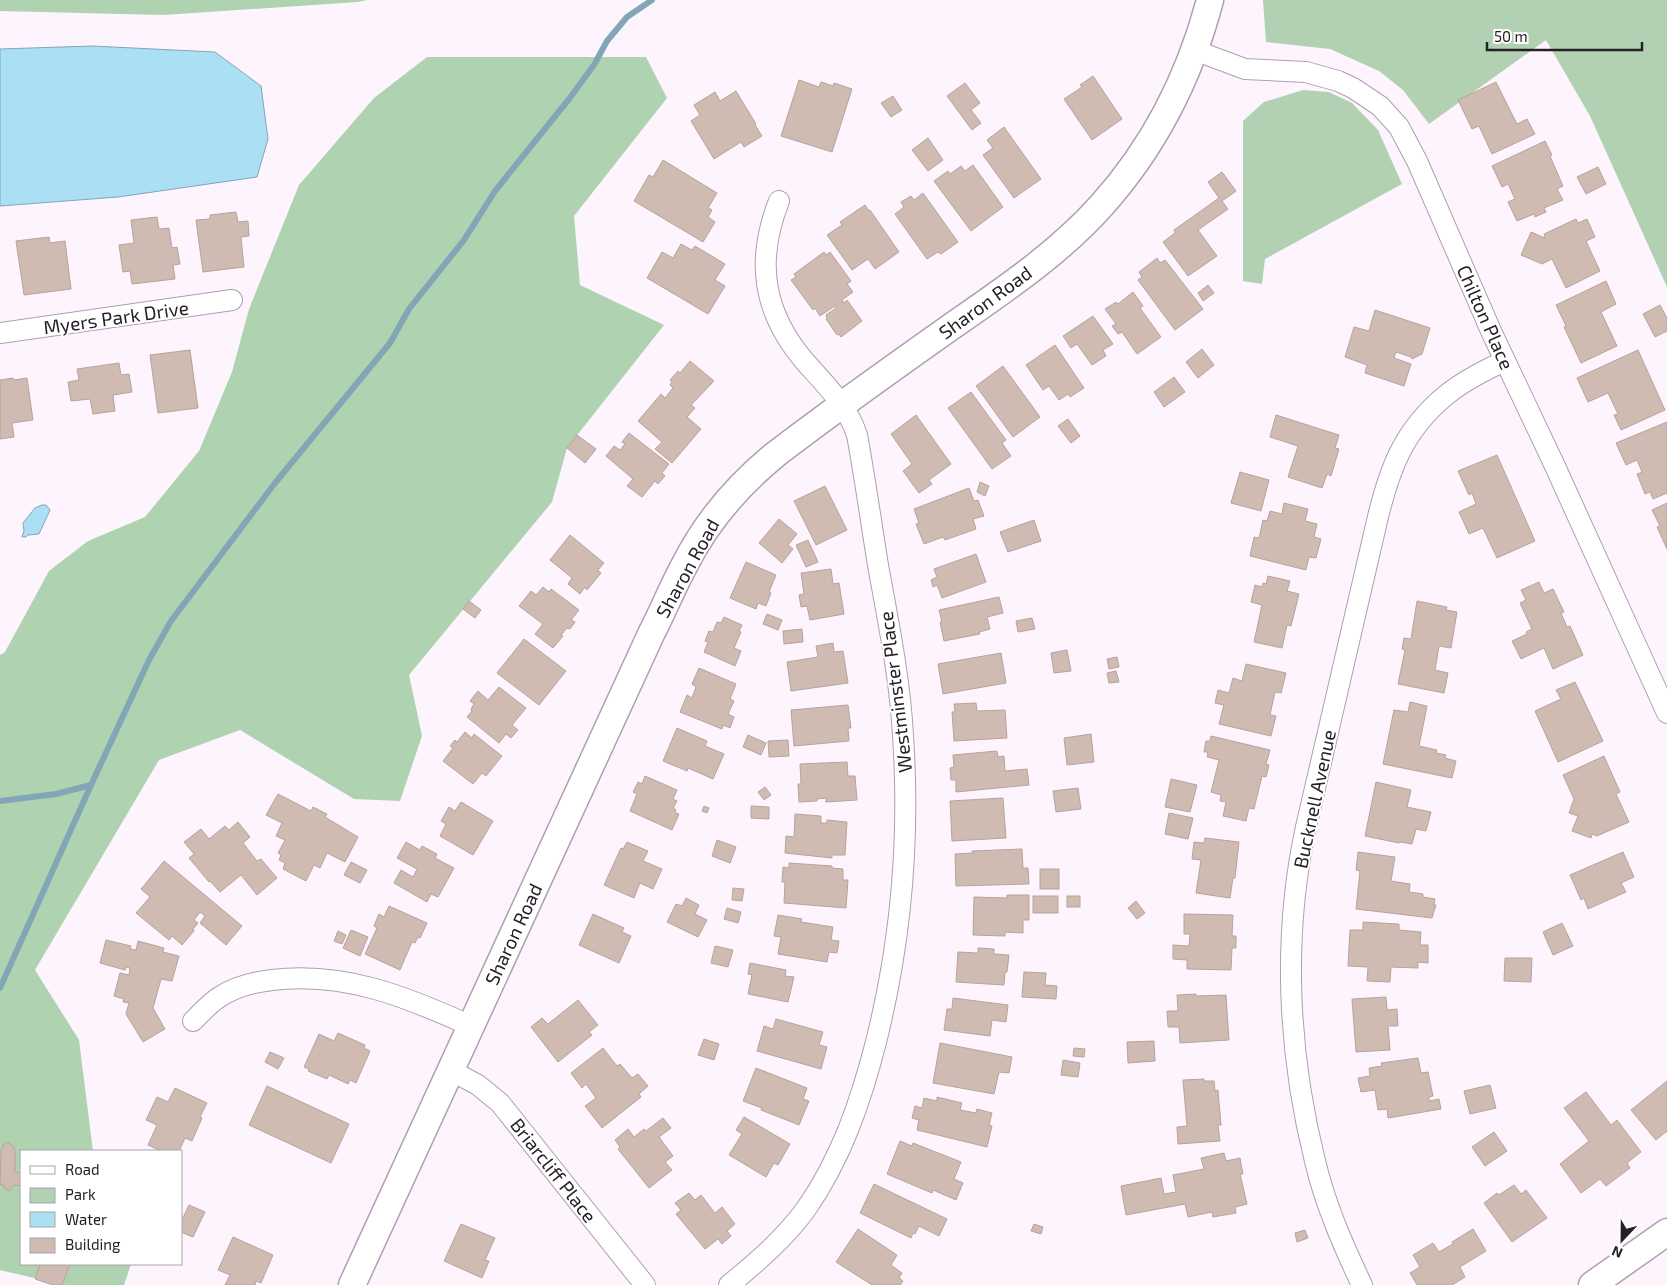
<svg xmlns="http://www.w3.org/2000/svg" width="1667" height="1285" viewBox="0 0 1667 1285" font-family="'Exo 2',sans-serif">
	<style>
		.green { fill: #b1d1b2 }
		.forest { fill: #afd2b0 }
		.water { fill: #abdff3; stroke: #83a6b6 }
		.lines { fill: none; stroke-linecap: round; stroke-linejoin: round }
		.stream { stroke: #83a6b6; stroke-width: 6 }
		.building { fill: #d0bbb2; stroke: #b8a39b }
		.minor-casing { stroke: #aea0af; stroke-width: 22 }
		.tertiary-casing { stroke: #aea0af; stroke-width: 29 }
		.minor { stroke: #fff; stroke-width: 20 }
		.tertiary { stroke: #fff; stroke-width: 26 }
		.labels { text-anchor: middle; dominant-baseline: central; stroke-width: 4; stroke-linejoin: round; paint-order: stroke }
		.street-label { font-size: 19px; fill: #262026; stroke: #fff }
	</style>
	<rect width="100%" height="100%" fill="#fef4fe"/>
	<g class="green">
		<path d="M1263 0H1667V287L1590 116 1546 40 1429 124 1403 90 1379 71 1330 49 1266 42Z"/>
		<path d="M1303 90 1329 92 1352 103 1378 130 1402 184 1265 259 1262 284 1243 281V121L1264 102Z"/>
	</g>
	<g class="forest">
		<path d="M0 0H367L358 2 163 15 0 11Z"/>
		<path d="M427 57H646L667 98 574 216 580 285 664 325 567 448 552 502 409 675 422 736 400 801 354 799 240 730 159 760 35 970 79 1040 93 1151H21V1264H131L124 1285H64L0 1270V655L5 652 49 571 88 541 145 517 199 451 232 372 249 309 299 185 374 98Z"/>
	</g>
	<g class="water">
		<path d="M92 46 215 52 261 86 268 139 257 177 118 197 0 206V49Z"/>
		<path d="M42 505H46L50 510 39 534 28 535 26 537H22L24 531 23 523 35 508Z"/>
	</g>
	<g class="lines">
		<g class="stream">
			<path d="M0 801 56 794 91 785"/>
			<path d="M0 988 91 785 149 660 171 621 275 483 390 343 409 309 464 240 495 191 569 99 594 65 607 41 627 17 652 0"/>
		</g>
	</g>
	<g class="building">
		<path d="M1093 76 1122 119 1092 140 1064 99 1082 87 1080 85Z"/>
		<path d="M799 80 819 87 821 82 833 86 834 83 852 89 832 152 781 136Z"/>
		<path d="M1496 82 1517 124 1527 119 1535 134 1492 154 1479 126 1472 129 1458 100Z"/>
		<path d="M965 83 980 103 971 110 981 123 972 130 947 96Z"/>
		<path d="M736 91 756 124 755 125 762 136 744 147 741 142 714 159 691 121 700 115 694 105 715 92 720 101Z"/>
		<path d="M893 96 902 110 891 117 881 103Z"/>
		<path d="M1004 127 1041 179 1014 198 983 155 993 148 987 140Z"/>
		<path d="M928 138 943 160 928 171 912 150Z"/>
		<path d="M1545 141 1552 155 1550 156 1563 186 1557 189 1563 200 1544 208 1546 212 1535 217 1534 214 1517 221 1508 202 1515 199 1508 184 1502 187 1492 166Z"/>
		<path d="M663 160 717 193 708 208 712 210 708 217 715 222 703 242 634 201 649 175 653 177Z"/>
		<path d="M973 165 1003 207 971 231 934 181 948 171 950 174 961 166 965 171Z"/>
		<path d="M1598 167 1606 184 1586 194 1577 177Z"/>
		<path d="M1222 172 1236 191 1222 201 1228 209 1198 230 1217 256 1188 276 1163 242 1175 233 1174 230 1219 198 1208 182Z"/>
		<path d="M923 193 958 242 941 254 938 252 927 259 895 214 904 207 901 202 911 196 914 200Z"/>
		<path d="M865 205 869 211 870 210 899 252 875 269 868 259 852 270 827 235 842 225 840 222Z"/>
		<path d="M236 212 238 222 248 221 249 236 241 237 244 267 203 272 196 220 210 219V215Z"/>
		<path d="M157 217 159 229 169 228 172 248 177 247 180 264 173 265 175 279 132 284 130 271 123 272 119 245 134 243 131 220Z"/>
		<path d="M1576 219 1578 223 1587 219 1595 237 1586 241 1600 271 1566 288 1552 259 1542 264 1521 255 1531 232 1545 238 1544 234Z"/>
		<path d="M49 237 50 243 65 241 71 289 24 295 16 241Z"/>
		<path d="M681 244 692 250 695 246 725 264 715 280 725 286 708 314 647 278 662 252 673 258Z"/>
		<path d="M824 252 826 255 830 252 851 281 847 284 853 292 842 300 844 303 847 300 862 321 841 337 839 334 837 335 826 319 827 318 826 315 836 308 835 306 820 316 815 308 813 310 791 280 796 277 794 274Z"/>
		<path d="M1157 258 1160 263 1165 260 1203 309 1175 330 1138 280 1142 277 1139 272Z"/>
		<path d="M1606 281 1616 304 1601 312 1617 346 1581 363 1564 327 1566 326 1556 305Z"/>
		<path d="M1208 285 1214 293 1203 301 1198 293Z"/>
		<path d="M1133 292 1143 306 1140 308 1161 337 1137 354 1122 332 1118 334 1112 326 1116 324 1105 309 1116 302 1118 304Z"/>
		<path d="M1660 305 1667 318V331L1655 337 1643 314Z"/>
		<path d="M1375 310 1430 328 1422 354 1412 359 1411 357 1396 352 1394 358 1411 364 1404 386 1365 373 1367 365 1345 357 1354 327 1369 331Z"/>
		<path d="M1093 316 1113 344 1103 350 1106 356 1092 365 1077 344 1071 348 1063 336Z"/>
		<path d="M1055 345 1084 388 1070 397 1068 394 1059 400 1049 386 1043 390 1026 365Z"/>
		<path d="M1202 349 1214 365 1198 378 1186 362Z"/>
		<path d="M190 350 198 408 158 413 150 355Z"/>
		<path d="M1638 350 1665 410 1621 430 1614 415 1618 414 1608 393 1588 402 1577 378Z"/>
		<path d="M690 361 714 381 691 405 695 408 687 417 701 429 672 463 655 449 662 442 638 421 661 394 665 398 673 388 670 385 672 382 670 380 678 371 680 373Z"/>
		<path d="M119 363 121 375 129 374 132 392 113 395 115 411 93 414 90 399 71 401 68 382 79 380 77 369Z"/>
		<path d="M1003 366 1040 417 1013 437 976 386Z"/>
		<path d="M1174 377 1185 392 1164 407 1154 392Z"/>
		<path d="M13 378 14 380 27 378 33 420 12 423 14 437 0 439V380Z"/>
		<path d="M971 392 1006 440 1002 443 1011 456 992 469 948 408Z"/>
		<path d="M916 415 951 464 929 480 932 484 919 493 903 471 912 464 891 434Z"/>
		<path d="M1276 415 1339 435 1335 448 1339 449 1331 476 1327 474 1322 488 1288 477 1298 446 1270 437Z"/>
		<path d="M1068 419 1080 436 1071 443 1058 426Z"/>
		<path d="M1667 422V493L1653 499 1650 492 1645 494 1637 474 1642 472 1637 460 1626 465 1616 443Z"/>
		<path d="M629 433 669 464 662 473 665 476 658 484 655 481 642 497 627 486 633 479 606 456 614 446 620 450 625 444 622 442Z"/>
		<path d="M577 435 596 449 585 463 567 448Z"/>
		<path d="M1497 455 1535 541 1497 558 1483 528 1469 534 1459 512 1476 504 1472 493 1469 495 1458 471Z"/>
		<path d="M1240 472 1269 480 1261 511 1231 503Z"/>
		<path d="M980 482 989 486 985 496 977 492Z"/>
		<path d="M825 486 847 530 816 545 794 501Z"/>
		<path d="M969 488 974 501 978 500 984 516 973 519 976 529 945 540 943 537 924 544 916 524 919 523 914 509Z"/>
		<path d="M1284 503 1308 509 1305 521 1317 524 1314 537 1321 539 1316 558 1309 557 1306 570 1250 556 1254 537 1259 538 1263 520 1267 521 1270 511 1282 514Z"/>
		<path d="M1667 503V549L1657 527 1660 526 1652 510Z"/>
		<path d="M779 519 797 534 788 545 793 549 782 563 759 543Z"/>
		<path d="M1034 520 1041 541 1008 552 1000 532Z"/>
		<path d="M570 535 604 563 598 570 601 573 587 590 585 587 580 594 568 584 572 578 550 560Z"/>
		<path d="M808 540 818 562 806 567 796 545Z"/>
		<path d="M976 554 986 582 942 598 937 585 933 587 931 580 937 577 934 569Z"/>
		<path d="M746 562 776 575 769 592 771 593 766 606 758 603 756 609 730 598Z"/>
		<path d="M831 569 833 584 839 583 844 614 810 620 807 606 801 607 799 595 804 594 801 573Z"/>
		<path d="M1268 576 1290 581 1287 591 1299 594 1291 626 1287 625 1282 648 1254 642 1262 605 1251 602 1255 585 1262 587 1263 583 1266 584Z"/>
		<path d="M1539 582 1544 593 1553 589 1564 612 1561 613 1567 627 1570 626 1583 655 1553 669 1544 648 1521 659 1512 641 1527 634 1526 632 1532 629 1520 603 1526 600 1521 590Z"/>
		<path d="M543 587 549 592 551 589 579 610 571 620 575 622 570 629 567 628 561 635 563 636 553 648 535 634 543 624 519 606 531 591 536 595Z"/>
		<path d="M999 597 1003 613 987 617 990 629 979 632 980 634 944 641 940 622H942L939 610Z"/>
		<path d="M469 601 481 610 475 618 463 609Z"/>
		<path d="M1417 601 1447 607 1446 610 1457 612 1451 648 1439 646 1435 670 1448 673 1444 693 1398 684 1405 650 1402 649 1404 638 1411 639Z"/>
		<path d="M767 614 782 620 778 630 763 624Z"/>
		<path d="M724 617 742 625 739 631 741 632 734 648 741 651 735 666 704 652 708 642 705 641 709 631 713 632 717 622 721 623Z"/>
		<path d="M1032 618 1035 629 1018 632 1016 621Z"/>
		<path d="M802 629 803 642 784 644 783 631Z"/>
		<path d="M524 639 566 671 539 705 497 673Z"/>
		<path d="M833 643 834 652 843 651 848 683 791 691 787 662 818 657 816 646Z"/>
		<path d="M1067 650 1071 671 1054 673 1051 653Z"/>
		<path d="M1001 653 1006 683 943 694 938 664Z"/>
		<path d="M1117 657 1119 667 1109 669 1107 659Z"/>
		<path d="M1246 664 1286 673 1281 693 1275 692 1270 715 1276 716 1271 736 1219 724 1224 705 1215 703 1218 690 1229 693 1233 678 1242 681Z"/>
		<path d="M699 668 736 684 730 699 734 701 728 714 734 717 730 728 723 725 722 729 680 712 687 695 692 698 696 687 692 684Z"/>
		<path d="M1116 671 1119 682 1109 683 1107 673Z"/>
		<path d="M1575 682 1603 741 1558 762 1535 711 1561 699 1556 690Z"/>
		<path d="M499 687 526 708 512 725 518 730 511 738 506 734 499 743 467 717 472 711 471 709 474 704 470 701 478 691 488 700Z"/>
		<path d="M1410 702 1427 706 1419 746 1437 750 1436 753 1446 755 1445 758 1456 761 1452 778 1383 764 1394 710 1408 712Z"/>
		<path d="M976 703 977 711 1005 710 1007 738 954 741 952 712H955L954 704Z"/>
		<path d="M848 705 851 728H848L849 741 794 746 791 710Z"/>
		<path d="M677 728 707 741 705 746 724 754 713 779 688 768 687 771 663 761Z"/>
		<path d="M465 732 472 738 474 734 502 756 486 776 482 773 473 784 443 761 453 748 450 746 455 740 457 742Z"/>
		<path d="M1091 734 1094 762 1067 765 1064 738Z"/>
		<path d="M748 735 766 743 761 755 743 747Z"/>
		<path d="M1211 736 1270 750 1266 764 1269 765 1266 777 1262 776 1254 809 1249 808 1246 821 1223 816 1226 802 1220 801 1221 795 1211 792 1219 760 1207 757 1208 752H1204L1206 741H1210Z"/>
		<path d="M788 740 789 756 769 757 768 741Z"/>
		<path d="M997 751 998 757 1004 756 1005 771 1027 769 1029 785 956 792V780H951L950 768 954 767 953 755Z"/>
		<path d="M1604 756 1620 792 1616 794 1629 822 1597 836 1592 834 1591 838 1572 831 1578 816 1569 813 1574 799 1563 775Z"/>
		<path d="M847 762 848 776H855L857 800 826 802V798L817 799V801L799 802 798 784H801L800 764Z"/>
		<path d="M645 776 677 790 673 799 677 801 673 808 676 810 675 813 679 814 672 830 630 811 637 794 633 792 638 782 642 784Z"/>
		<path d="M1171 779 1197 785 1190 812 1165 807Z"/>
		<path d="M1376 782 1411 790 1407 807 1431 812 1426 831 1416 829 1412 844 1400 842 1399 843 1365 836Z"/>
		<path d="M765 787 771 795 764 800 758 792Z"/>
		<path d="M1078 788 1081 809 1056 812 1053 791Z"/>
		<path d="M278 794 311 811 313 807 327 814 325 817 358 837 345 862 327 853 320 868 314 865 306 881 283 869 285 863 279 860 281 855 278 853 285 840 276 836 282 823 266 815Z"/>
		<path d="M1003 798 1006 838 952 841 950 801Z"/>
		<path d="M461 802 493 821 473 855 440 836 446 824 441 821 449 807 455 811Z"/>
		<path d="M704 806 709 808 707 813 702 811Z"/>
		<path d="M751 806 769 807V819L751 818Z"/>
		<path d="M1169 813 1193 818 1188 839 1165 834Z"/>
		<path d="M795 814 821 816V823H827V820L847 822 845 855H832V858L785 853 786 836 794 837Z"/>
		<path d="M238 822 250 837 243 843 257 861 261 859 277 878 257 895 241 875 220 892 210 881 209 882 189 858 194 854 184 842 201 829 209 839 225 826 229 830Z"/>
		<path d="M1205 838 1239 842 1235 878H1233L1230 898 1196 893 1201 860 1192 859 1194 842 1204 843Z"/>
		<path d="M717 840 736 847 730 863 712 856Z"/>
		<path d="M406 842 420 850 422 846 437 854 435 858 454 868 438 897 431 894 427 902 394 883 401 870 413 877 417 869 397 858Z"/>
		<path d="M627 842 648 851 643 861 662 869 653 889 640 883 634 898 604 885 621 848 623 849Z"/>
		<path d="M1022 849 1023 868H1028L1029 884 956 886 955 854 973 853 972 851Z"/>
		<path d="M1358 852 1395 857 1391 881 1410 884 1409 892 1423 894V897L1435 899 1434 905H1436L1432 918 1356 909 1360 871 1356 870Z"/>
		<path d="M1623 852 1634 877 1621 883 1626 892 1588 909 1584 898 1581 900 1570 875Z"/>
		<path d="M164 861 242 926 226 945 200 923 205 916 200 912 194 920 198 923 193 929 194 931 182 945 172 936 169 940 136 913 150 897 141 889Z"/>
		<path d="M351 862 367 870 360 883 344 875Z"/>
		<path d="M789 863 832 866V868L843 869V880H848L846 908 784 903 785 882H782L783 867 789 868Z"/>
		<rect x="1040" y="869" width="19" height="20"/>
		<path d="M733 888 744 889 742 901 732 900Z"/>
		<path d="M1007 895H1029V920H1023V933L1005 932V936L973 935 974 897 1007 898Z"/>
		<rect x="1033" y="896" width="25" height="17"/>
		<rect x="1067" y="896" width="13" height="11"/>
		<path d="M686 898 699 905 695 914 707 920 698 937 667 922 676 904 682 906Z"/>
		<path d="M1136 901 1145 913 1137 919 1128 908Z"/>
		<path d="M389 906 427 923 420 938 418 937 415 943 412 942 400 970 365 954 377 928 374 926 379 914 384 917Z"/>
		<path d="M727 908 741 912 738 923 724 919Z"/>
		<path d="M593 914 624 928 622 932 631 936 619 963 579 945Z"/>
		<path d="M1184 914 1233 915 1232 936H1236V948H1232L1231 970 1187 969V960L1173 959V945L1189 946 1190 934H1184Z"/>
		<path d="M778 915 802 919 801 922 833 927 831 940 839 941 837 953 829 952 827 962 778 954 781 937 774 936Z"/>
		<path d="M1363 922 1399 924V930L1421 932 1420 945H1428V963L1418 962V968L1391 967 1390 982 1367 981 1368 967 1348 966 1350 930H1363Z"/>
		<path d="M1562 923 1573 946 1553 955 1543 932Z"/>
		<path d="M351 930 368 937 360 956 343 948Z"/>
		<path d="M338 931 346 935 342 944 334 941Z"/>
		<path d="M106 940 131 946 130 949 136 950 138 941 164 948 163 952 179 956 172 981 161 979 153 1008 165 1029 143 1042 126 1014 129 1003 123 1002 124 999 114 996 120 973 129 975 130 968 126 967 125 970 100 963Z"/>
		<path d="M715 946 733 950 728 967 711 963Z"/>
		<path d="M978 948 994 949V954L1009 955 1007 972H1005L1004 985 956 982 958 952 978 953Z"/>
		<path d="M1505 958H1532L1531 982 1504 981Z"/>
		<path d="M750 963 786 970 785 976 794 977 788 1002 748 994 752 975 748 974Z"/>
		<path d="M1024 972 1046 973 1045 985 1057 986 1056 999 1022 997Z"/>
		<path d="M1196 994V996L1226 995 1229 1040 1180 1043 1179 1027H1168L1167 1011H1178L1177 995Z"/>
		<path d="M1386 997 1387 1010 1397 1009 1398 1026H1388L1390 1050 1356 1052 1352 999Z"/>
		<path d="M953 998 1008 1005 1006 1022 992 1020 990 1036 944 1030 947 1009H952Z"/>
		<path d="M578 1000 598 1025 589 1032 592 1035 558 1062 531 1027 542 1018 548 1024Z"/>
		<path d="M776 1019 823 1032 819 1045 827 1047 821 1069 757 1051 764 1026 773 1029Z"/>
		<path d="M338 1033 365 1045 364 1048 370 1051 356 1083 350 1080 348 1084 329 1075 327 1079 308 1071 309 1069 304 1067 319 1034 334 1041Z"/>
		<path d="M704 1039 719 1044 714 1060 698 1055Z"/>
		<path d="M1154 1041 1155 1061 1128 1063 1127 1042Z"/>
		<path d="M940 1043 1012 1057 1009 1073 999 1072 994 1094 933 1083Z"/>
		<path d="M603 1048 617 1066 620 1064 632 1078 638 1074 648 1086 639 1094 641 1097 602 1128 585 1106 596 1098 586 1084 582 1088 571 1073Z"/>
		<path d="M1074 1048 1085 1049 1084 1057 1073 1056Z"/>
		<path d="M270 1052 284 1058 278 1069 265 1062Z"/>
		<path d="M1418 1058 1421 1073 1428 1072 1433 1096 1429 1097V1101L1439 1099 1441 1109 1388 1118 1387 1109 1378 1110 1375 1090 1361 1092 1358 1078 1370 1076 1369 1068 1382 1066 1381 1063Z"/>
		<path d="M1063 1060 1080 1063 1078 1077 1061 1075Z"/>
		<path d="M756 1068 807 1088 803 1099 809 1101 799 1125 761 1110 762 1108 743 1101Z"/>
		<path d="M1204 1079V1081H1214L1215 1091 1218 1090 1221 1125H1218L1220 1141 1178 1144 1177 1127 1187 1126 1183 1080Z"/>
		<path d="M1667 1081V1131L1656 1140 1631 1110Z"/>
		<path d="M1490 1085 1496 1108 1470 1114 1464 1091Z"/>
		<path d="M267 1086 349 1124 331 1163 249 1125Z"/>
		<path d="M175 1088 207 1103 200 1117 202 1118 192 1141 185 1138 179 1151H161L148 1145 157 1125 146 1120 157 1097 168 1102Z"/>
		<path d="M1586 1092 1611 1125 1617 1120 1641 1152 1627 1163 1630 1168 1606 1186 1600 1179 1581 1193 1560 1164 1589 1141 1564 1108Z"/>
		<path d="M937 1097 962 1103 960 1110 976 1113 977 1109 992 1113 989 1125 992 1126 987 1147 917 1130 919 1120 912 1118 915 1106 922 1108 924 1098 937 1101Z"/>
		<path d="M744 1117 790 1144 778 1165 774 1163 766 1177 729 1155 742 1134 736 1130Z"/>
		<path d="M663 1118 671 1128 659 1137 673 1156 665 1162 672 1170 649 1188 618 1149 620 1147 615 1140 628 1129 634 1137 644 1129 646 1131Z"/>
		<path d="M1494 1132 1507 1151 1485 1166 1472 1147Z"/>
		<path d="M900 1141 912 1146 913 1143 961 1162 954 1179 963 1183 956 1200 933 1190 932 1193 887 1174Z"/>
		<path d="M8 1142 14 1147 15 1151V1172L21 1173V1186L14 1185 9 1191 4 1188 3 1185H0L1 1150 4 1144Z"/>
		<path d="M1224 1153 1226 1161 1240 1158 1243 1174H1240L1247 1204 1235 1207 1236 1213 1213 1217 1212 1212 1188 1217 1185 1204 1126 1215 1121 1186 1161 1178 1164 1194 1176 1192 1173 1175 1204 1169 1201 1158Z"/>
		<path d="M874 1184 947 1219 939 1236 919 1226 915 1234 913 1233 911 1238 860 1213Z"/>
		<path d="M1514 1185 1521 1194 1526 1190 1547 1218 1512 1242 1484 1203 1497 1193 1499 1195Z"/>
		<path d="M689 1193 695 1200 701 1195 715 1213 722 1207 735 1224 727 1231 731 1236 722 1244 718 1239 705 1249 676 1214 681 1210 675 1203Z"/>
		<path d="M189 1205 205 1212 193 1237 181 1232V1222Z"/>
		<path d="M461 1224 495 1238 485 1260 489 1261 482 1278 444 1261Z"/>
		<path d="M1034 1224 1043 1227 1041 1234 1031 1231Z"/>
		<path d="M858 1229 897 1255 891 1265 902 1273 899 1278 903 1281 900 1285H872L836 1262Z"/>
		<path d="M1473 1229 1486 1251 1460 1267 1465 1277 1452 1285H1417L1410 1273 1420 1267 1413 1255 1433 1243 1439 1252 1453 1244 1452 1242Z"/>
		<path d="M1305 1230 1308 1238 1297 1242 1295 1233Z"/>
		<path d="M233 1237 273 1255 261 1283 256 1281 255 1285H225L230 1275 218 1270Z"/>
		<path d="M40 1264H70L62 1285H53L35 1279Z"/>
	</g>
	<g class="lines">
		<g class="minor-casing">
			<g id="minor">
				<path d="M1194 50 1245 69 1306 72 1338 81 1353 88 1380 106 1399 127 1417 161 1491 331 1554 464 1667 713"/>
				<path d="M0 333 232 300"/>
				<path d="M193 1021C201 1013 209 1004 218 998 234 987 254 982 272 980 344 971 407 997 471 1026"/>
				<path d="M450 1070 478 1085 500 1103 645 1285"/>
				<path d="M729 1285C757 1262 784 1239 806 1209 841 1159 861 1101 876 1042 901 942 910 839 903 736 900 678 888 621 878 565 871 522 865 478 857 435 848 407 826 385 807 364 763 314 755 262 779 201"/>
				<path d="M1362 1285C1343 1245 1325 1204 1315 1161 1288 1053 1282 937 1306 827L1377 521C1389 470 1403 431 1445 396 1463 381 1484 371 1504 361"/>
			</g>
		</g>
		<g class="tertiary-casing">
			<g id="tertiary">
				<path d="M352 1285 652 632C663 611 672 588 684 566 706 522 738 485 776 454 832 411 890 370 948 329 1001 292 1057 255 1101 206 1154 147 1190 76 1210 0"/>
				<path d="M1592 1285 1667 1232"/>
			</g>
		</g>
		<use href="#minor" class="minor"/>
		<use href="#tertiary" class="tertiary"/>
	</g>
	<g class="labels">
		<g class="street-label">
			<text transform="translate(985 302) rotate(-36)">Sharon Road</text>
			<text transform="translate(116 317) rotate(-8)">Myers Park Drive</text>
			<text transform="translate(1486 317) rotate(66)">Chilton Place</text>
			<text transform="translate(687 568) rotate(-61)">Sharon Road</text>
			<text transform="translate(895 692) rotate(-97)">Westminster Place</text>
			<text transform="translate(1314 799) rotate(-78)">Bucknell Avenue</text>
			<text transform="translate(513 934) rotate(-65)">Sharon Road</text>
			<text transform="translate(554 1170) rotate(52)">Briarcliff Place</text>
		</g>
	</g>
	<rect x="20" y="1150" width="162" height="115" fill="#ffffff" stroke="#a8a6a8"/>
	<rect x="30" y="1166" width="25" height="8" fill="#ffffff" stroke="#a8a6a8"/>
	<text x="65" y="1175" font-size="15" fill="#262026">Road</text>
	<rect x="30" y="1188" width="25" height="15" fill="#b1d1b2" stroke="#a8a6a8"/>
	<text x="65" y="1200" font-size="15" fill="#262026">Park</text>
	<rect x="30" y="1212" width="25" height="15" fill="#abdff3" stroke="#a8a6a8"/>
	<text x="65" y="1225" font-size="15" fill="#262026">Water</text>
	<rect x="30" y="1238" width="25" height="15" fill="#d0bbb2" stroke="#a8a6a8"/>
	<text x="65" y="1250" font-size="15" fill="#262026">Building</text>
	<g transform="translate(1622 1240) rotate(202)" stroke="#ffffff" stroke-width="4" paint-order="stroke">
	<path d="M0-4L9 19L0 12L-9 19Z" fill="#262026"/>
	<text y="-8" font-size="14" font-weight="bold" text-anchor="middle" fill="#262026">N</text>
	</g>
	<path d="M1487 42v8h155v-8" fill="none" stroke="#262026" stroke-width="2.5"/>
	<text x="1494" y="42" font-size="15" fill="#262026" stroke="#ffffff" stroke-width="4" paint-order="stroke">50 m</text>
</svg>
